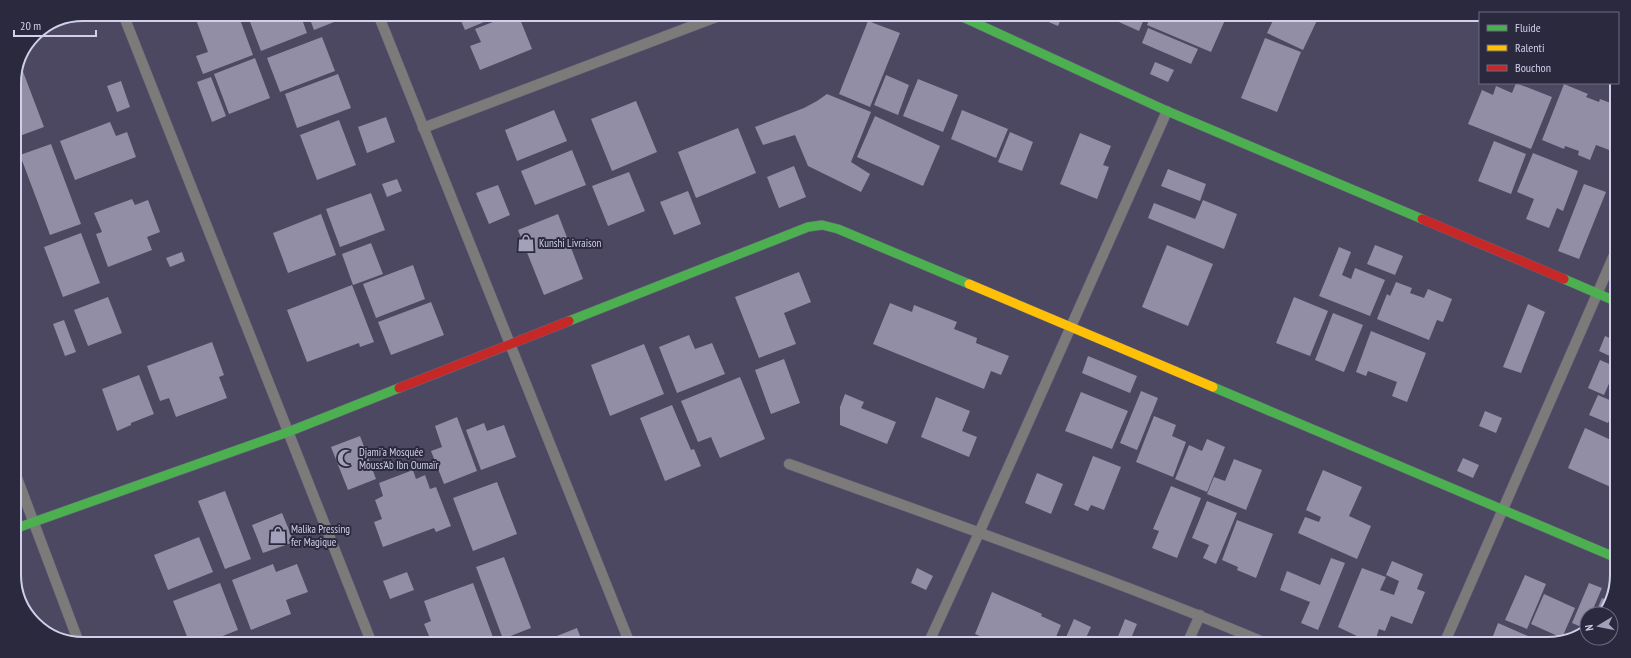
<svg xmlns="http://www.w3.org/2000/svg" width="1631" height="658" viewBox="0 0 1631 658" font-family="'PT Sans Narrow',sans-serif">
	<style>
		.building { fill: #918ea5 }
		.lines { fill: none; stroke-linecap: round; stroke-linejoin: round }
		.street-casing { stroke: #68657b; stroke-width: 11 }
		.fast-casing { stroke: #68657b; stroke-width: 10 }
		.slow-casing { stroke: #68657b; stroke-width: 10 }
		.jam-casing { stroke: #68657b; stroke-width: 10 }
		.street { stroke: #7c7b7a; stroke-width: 10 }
		.fast { stroke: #4caf50; stroke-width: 9 }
		.slow { stroke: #ffc107; stroke-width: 9 }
		.jam { stroke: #c62828; stroke-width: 9 }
		.labels { text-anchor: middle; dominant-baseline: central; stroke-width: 4; stroke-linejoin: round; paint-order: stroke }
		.poi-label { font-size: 11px; fill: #d1cfeb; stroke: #2b293e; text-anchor: start }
		.rim { fill: none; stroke: #d1cfeb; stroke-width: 2 }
	</style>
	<rect width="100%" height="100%" fill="#4c4862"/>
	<g class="building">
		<path d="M194 14H238L253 55 203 74 196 56 208 52Z"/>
		<path d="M247 14H300L307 33 261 51Z"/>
		<path d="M308 14H336L339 20 314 30Z"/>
		<path d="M458 14H503L465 30Z"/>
		<path d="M513 14H518L532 49 480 70 470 46 481 42 475 29Z"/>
		<path d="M1030 14H1063L1058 26Z"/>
		<path d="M1101 14H1146L1139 31Z"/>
		<path d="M1151 14H1211L1225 20 1211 52 1147 25Z"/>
		<path d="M1276 14H1320L1303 50 1267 33Z"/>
		<path d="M868 21 900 33 870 107 839 94Z"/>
		<path d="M1148 28 1198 49 1191 64 1142 43Z"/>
		<path d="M322 37 335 71 280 92 267 58Z"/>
		<path d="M1265 38 1301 52 1277 112 1241 98Z"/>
		<path d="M255 58 270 98 229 114 214 74Z"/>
		<path d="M1155 62 1174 70 1168 82 1150 74Z"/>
		<path d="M22 69 44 127 14 138V78L17 71Z"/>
		<path d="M338 74 351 108 297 128 285 94Z"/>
		<path d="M886 75 909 85 898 115 874 105Z"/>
		<path d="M211 77 226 116 212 122 197 82Z"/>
		<path d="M918 79 958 95 943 132 903 116Z"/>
		<path d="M121 81 130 107 117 112 107 86Z"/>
		<path d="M1516 83 1552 97 1531 149 1468 124 1482 90 1493 95 1496 86 1512 93Z"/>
		<path d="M1564 84 1588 94 1586 97 1599 102 1600 99 1616 105 1611 119 1616 121V141L1612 151 1596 145 1590 160 1578 155 1579 151 1565 146 1564 149 1542 140Z"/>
		<path d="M827 94 871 112 851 162 870 174 861 192 808 166 795 135 763 145 755 127 804 108 817 101Z"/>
		<path d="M636 101 657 152 612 171 591 119Z"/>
		<path d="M554 110 567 141 517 161 505 130Z"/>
		<path d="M962 110 1008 129 996 158 951 139Z"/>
		<path d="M875 116 940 146 923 186 857 157Z"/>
		<path d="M386 117 395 142 367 153 358 127Z"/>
		<path d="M339 120 356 165 317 180 300 135Z"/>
		<path d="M110 122 116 136 127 132 136 157 75 180 60 141Z"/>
		<path d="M738 128 756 173 696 198 678 152Z"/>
		<path d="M1010 132 1033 142 1022 171 998 162Z"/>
		<path d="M1080 133 1111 146 1103 165 1109 167 1097 199 1060 184Z"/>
		<path d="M1494 141 1526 154 1511 194 1478 181Z"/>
		<path d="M51 144 81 224 50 235 20 155Z"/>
		<path d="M572 150 586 185 535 205 521 171Z"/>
		<path d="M1533 153 1578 171 1563 211 1557 208 1549 228 1526 219 1534 199 1517 192Z"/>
		<path d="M794 166 806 197 779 208 767 177Z"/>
		<path d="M1168 169 1206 184 1200 201 1161 186Z"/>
		<path d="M629 172 645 211 608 226 592 186Z"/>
		<path d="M397 179 402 191 387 197 382 184Z"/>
		<path d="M1584 184 1606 192 1579 259 1558 251Z"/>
		<path d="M498 185 510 215 489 224 476 193Z"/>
		<path d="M688 191 701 224 674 235 660 202Z"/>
		<path d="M371 193 385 230 340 247 326 209Z"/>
		<path d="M132 199 135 205 148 200 160 232 147 237 152 250 108 267 96 234 102 232 94 213Z"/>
		<path d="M1203 200 1237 214 1224 249 1148 218 1154 203 1195 219Z"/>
		<path d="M321 214 336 255 288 273 273 233Z"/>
		<path d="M558 214 583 279 544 295 518 230Z"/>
		<path d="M14 231 22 251 14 254Z"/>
		<path d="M81 233 100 283 63 297 44 247Z"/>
		<path d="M371 243 383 274 353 285 342 254Z"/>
		<path d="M1167 245 1213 264 1188 326 1142 307Z"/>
		<path d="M1375 245 1403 256 1395 275 1367 264Z"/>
		<path d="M1339 247 1351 252 1342 275 1351 279 1355 268 1385 280 1370 316 1319 296Z"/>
		<path d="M182 252 185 261 170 267 166 258Z"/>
		<path d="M413 265 425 299 376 318 363 284Z"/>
		<path d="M799 272 811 302 784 313 796 344 759 358 735 297Z"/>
		<path d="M1396 282 1412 288 1410 293 1424 298 1428 289 1452 299 1443 322 1437 320 1429 340 1377 319 1387 294 1390 296Z"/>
		<path d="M352 285 374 342 360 347 359 343 307 362 287 310Z"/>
		<path d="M108 297 122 333 88 346 74 310Z"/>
		<path d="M1294 297 1328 311 1310 356 1276 343Z"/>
		<path d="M431 302 444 335 391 355 378 322Z"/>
		<path d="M890 303 912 312 914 305 957 322 954 329 977 338 976 343 1009 356 1001 375 991 371 984 389 873 344Z"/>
		<path d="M1528 304 1545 312 1521 373 1503 367Z"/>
		<path d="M1333 313 1363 325 1344 372 1315 360Z"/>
		<path d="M64 320 76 352 65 356 53 324Z"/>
		<path d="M1371 331 1426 353 1407 402 1392 396 1397 382 1368 371 1366 376 1356 372Z"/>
		<path d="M689 335 695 349 712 343 725 374 677 393 659 347Z"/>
		<path d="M1605 336 1614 340V358L1599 351Z"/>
		<path d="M212 342 224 375 219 377 227 398 176 417 169 398 160 401 147 366Z"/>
		<path d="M644 344 664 394 610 416 591 365Z"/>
		<path d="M1088 356 1137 376 1130 393 1082 373Z"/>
		<path d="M784 359 800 403 771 414 755 370Z"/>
		<path d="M1600 360 1614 366V372L1604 395 1588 388Z"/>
		<path d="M139 375 154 414 131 423V425L117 431 102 389Z"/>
		<path d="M740 377 765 439 720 458 711 437 698 442 681 401Z"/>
		<path d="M1141 391 1158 398 1137 450 1120 443Z"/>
		<path d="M1081 392 1128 411 1112 449 1065 431Z"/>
		<path d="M845 394 864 402 861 408 896 422 887 444 840 425V407Z"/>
		<path d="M1598 395 1614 402V409L1608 423 1589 415Z"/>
		<path d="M936 397 970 411 962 431 977 437 969 457 921 437Z"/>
		<path d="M672 405 691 450 694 449 701 466 665 481 640 418Z"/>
		<path d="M1485 411 1502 418 1496 433 1479 426Z"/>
		<path d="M1154 416 1176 425 1172 436 1186 442 1173 477 1136 462Z"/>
		<path d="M457 417 477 471 444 484 431 451 442 447 435 426Z"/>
		<path d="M484 423 487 431 504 425 516 457 481 470 466 430Z"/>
		<path d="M1585 428 1613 441V488L1568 468Z"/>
		<path d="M360 436 376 479 348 490 331 447Z"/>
		<path d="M1207 439 1225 447 1207 492 1175 479 1189 445 1202 451Z"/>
		<path d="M1093 456 1121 467 1104 510 1091 505 1088 511 1074 505Z"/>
		<path d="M1463 458 1479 465 1473 478 1457 471Z"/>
		<path d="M1234 459 1262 470 1246 510 1207 494 1214 477 1225 481Z"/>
		<path d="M413 470 416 479 425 475 430 489 436 487 451 526 436 532 434 528 383 547 374 522 382 519 375 500 383 496 379 483Z"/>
		<path d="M1323 470 1362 487 1349 516 1371 526 1357 559 1298 533 1305 517 1319 522 1321 517 1306 510Z"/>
		<path d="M1037 473 1063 484 1051 514 1025 503Z"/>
		<path d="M497 482 517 534 473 551 453 498Z"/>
		<path d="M1171 486 1201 498 1177 558 1152 548 1159 531 1153 529Z"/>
		<path d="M225 491 251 559 225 569 198 501Z"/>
		<path d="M1207 501 1237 513 1216 564 1203 558 1209 545 1192 538Z"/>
		<path d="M282 513 294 542 263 553 252 525Z"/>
		<path d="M1237 520 1273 534 1256 578 1237 570 1238 567 1222 560Z"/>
		<path d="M199 537 213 572 168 590 154 555Z"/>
		<path d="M504 557 531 628 503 639 476 567Z"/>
		<path d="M1331 558 1345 563 1318 630 1301 623 1310 602 1280 590 1287 571 1320 585Z"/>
		<path d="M1392 561 1423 574 1417 589 1425 592 1412 624 1391 616 1385 631 1379 629 1375 641 1362 636 1361 638 1338 627 1362 568 1386 577 1380 590 1394 595 1399 581 1386 575Z"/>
		<path d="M273 564 276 572 297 564 308 592 286 600 291 614 251 630 232 580Z"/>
		<path d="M917 568 933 576 926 590 911 583Z"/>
		<path d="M407 572 414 590 390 599 383 581Z"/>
		<path d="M1525 575 1546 584 1527 629 1505 620Z"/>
		<path d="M220 583 238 630 202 644H190L173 601Z"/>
		<path d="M473 583 494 640 484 644H454L450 636 432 643 424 624 431 621 424 601Z"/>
		<path d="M1589 583 1602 588 1591 614H1587V622L1584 628 1572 623Z"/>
		<path d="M992 592 1042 614 1041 616 1061 625 1053 644H999L975 634Z"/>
		<path d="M1544 594 1575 608 1562 638 1531 624Z"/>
		<path d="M1602 598 1611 602 1602 614H1595Z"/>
		<path d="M1074 619 1091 627 1085 640 1095 644H1063Z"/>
		<path d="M1125 619 1137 624 1132 636 1137 638 1134 644H1115Z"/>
		<path d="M1498 623 1528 636 1524 644H1512L1493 636Z"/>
		<path d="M577 628 583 644H537Z"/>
		<path d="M301 637 303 644H282Z"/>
	</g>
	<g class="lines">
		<g class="street-casing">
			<g id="street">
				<path d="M123 14 372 644"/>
				<path d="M378 14 630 644"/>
				<path d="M52 22 63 18"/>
				<path d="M423 128 724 14"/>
				<path d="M789 464C949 522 1111 578 1268 644"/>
				<path d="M14 470 79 643"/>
				<path d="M928 644 979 533 1167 111"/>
				<path d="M1187 644 1200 615"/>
				<path d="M1444 644 1615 253"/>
			</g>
		</g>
		<g class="fast-casing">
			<g id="fast">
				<path d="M956 14 1167 111 1422 219"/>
				<path d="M1564 279 1615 301"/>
				<path d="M569 321 808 227 822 225 838 229 969 284"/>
				<path d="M1213 387 1612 556"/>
				<path d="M14 529 288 432 399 388"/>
			</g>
		</g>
		<g class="slow-casing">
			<path id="slow" d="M969 284 1213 387"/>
		</g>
		<g class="jam-casing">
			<g id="jam">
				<path d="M1422 219 1564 279"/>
				<path d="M399 388 569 321"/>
			</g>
		</g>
		<use href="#street" class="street"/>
		<use href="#fast" class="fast"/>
		<use href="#slow" class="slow"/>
		<use href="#jam" class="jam"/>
	</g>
	<defs>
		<g id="shop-bare" transform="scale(1.38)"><path d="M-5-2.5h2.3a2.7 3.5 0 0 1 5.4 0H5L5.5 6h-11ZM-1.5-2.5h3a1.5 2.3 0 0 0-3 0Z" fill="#a2a0bb" stroke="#2b293e" stroke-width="2.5" paint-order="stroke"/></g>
		<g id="mosque-bare" transform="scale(1.38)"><path d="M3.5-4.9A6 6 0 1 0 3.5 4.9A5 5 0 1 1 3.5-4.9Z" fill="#a2a0bb" stroke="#2b293e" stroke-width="2.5" paint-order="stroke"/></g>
	</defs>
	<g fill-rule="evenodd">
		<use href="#shop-bare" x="526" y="243"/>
		<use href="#mosque-bare" x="346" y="458"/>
		<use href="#shop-bare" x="278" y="535"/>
	</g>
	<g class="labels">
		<g class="poi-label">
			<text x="539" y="243">Kunshi Livraison</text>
			<text x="359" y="452">Djami'a Mosquée<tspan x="359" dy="13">Mouss'Ab Ibn Oumaïr</tspan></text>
			<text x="291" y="529">Malika Pressing<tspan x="291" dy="13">fer Magique</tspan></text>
		</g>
	</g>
	<path d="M0 0H1631V658H0ZM83 21H1548A62 62 0 0 1 1610 83V575A62 62 0 0 1 1548 637H83A62 62 0 0 1 21 575V83A62 62 0 0 1 83 21Z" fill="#2b293e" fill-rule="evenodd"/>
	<path class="rim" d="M83 21H1548A62 62 0 0 1 1610 83V575A62 62 0 0 1 1548 637H83A62 62 0 0 1 21 575V83A62 62 0 0 1 83 21Z"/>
	<rect x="1479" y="12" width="140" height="72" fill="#2b293e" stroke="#6d6b83"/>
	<rect x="1487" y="25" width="20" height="6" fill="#4caf50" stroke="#6d6b83"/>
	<text x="1515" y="32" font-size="12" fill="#d1cfeb">Fluide</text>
	<rect x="1487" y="45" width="20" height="6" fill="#ffc107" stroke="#6d6b83"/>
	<text x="1515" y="52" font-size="12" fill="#d1cfeb">Ralenti</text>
	<rect x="1487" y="65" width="20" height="6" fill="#c62828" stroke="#6d6b83"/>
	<text x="1515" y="72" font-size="12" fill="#d1cfeb">Bouchon</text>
	<g transform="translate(1599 626) rotate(260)"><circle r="19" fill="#2b293e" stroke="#6d6b83"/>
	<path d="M0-3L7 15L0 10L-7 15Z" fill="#a2a0bb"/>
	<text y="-6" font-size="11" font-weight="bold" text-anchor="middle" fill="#d1cfeb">N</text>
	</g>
	<path d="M14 30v6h82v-6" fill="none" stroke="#d1cfeb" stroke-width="2"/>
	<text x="20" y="30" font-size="12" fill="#d1cfeb" stroke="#2b293e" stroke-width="3" paint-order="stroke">20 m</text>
</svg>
